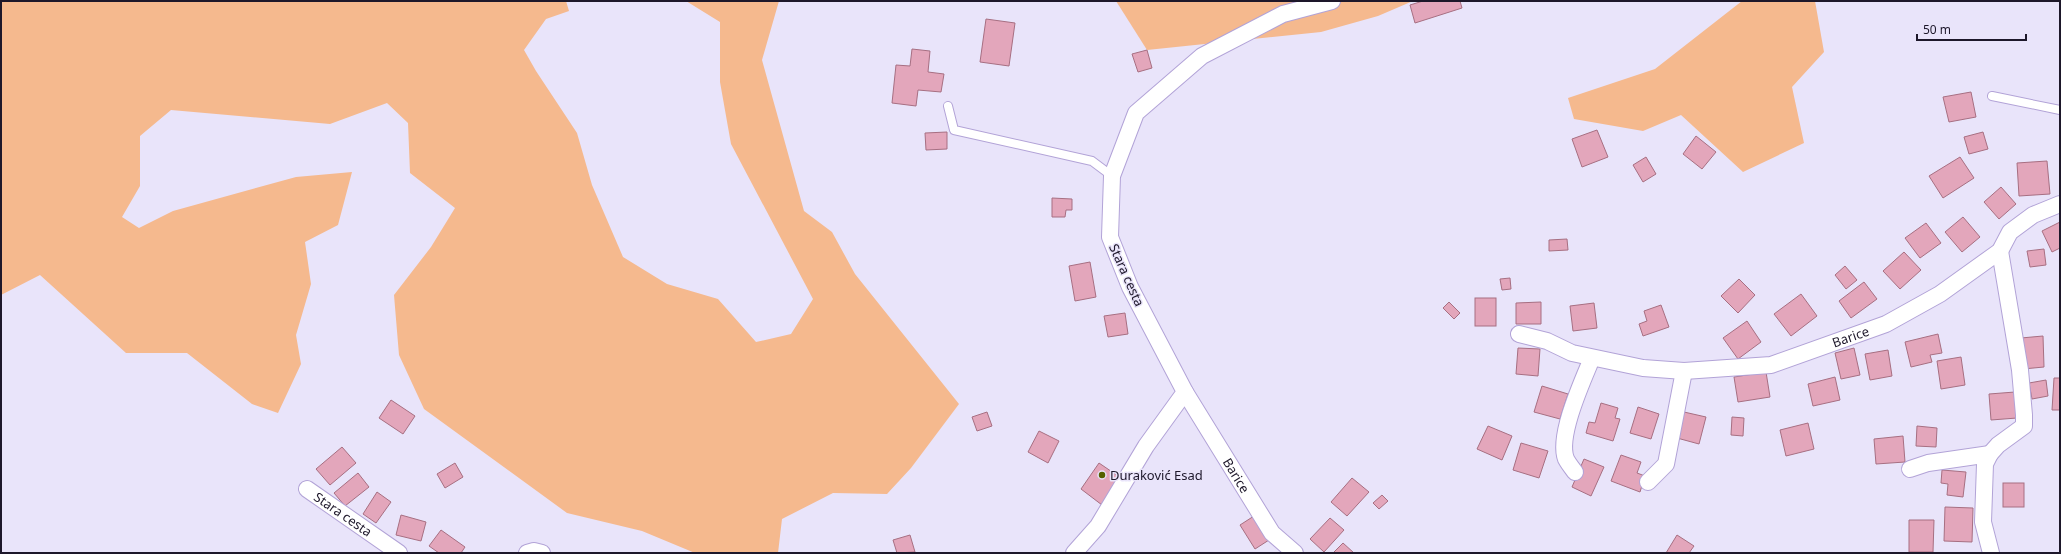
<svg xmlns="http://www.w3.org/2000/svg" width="2061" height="554" viewBox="0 0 2061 554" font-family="'Noto Sans',sans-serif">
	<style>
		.green { fill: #f5b98e }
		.building { fill: #e3a6bb; stroke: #a76f82 }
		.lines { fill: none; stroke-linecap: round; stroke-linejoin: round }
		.lane-casing { stroke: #b2a3d7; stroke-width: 10 }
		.street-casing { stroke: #b2a3d7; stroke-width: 18 }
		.lane { stroke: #fff; stroke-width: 8 }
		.street { stroke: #fff; stroke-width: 16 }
		.poi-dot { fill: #556000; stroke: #e9e4fa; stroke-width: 1.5 }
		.labels { text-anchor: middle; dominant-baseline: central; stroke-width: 3; stroke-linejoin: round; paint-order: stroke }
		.street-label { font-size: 13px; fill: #1d172a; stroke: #e9e4fa }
		.poi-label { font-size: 13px; fill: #1d172a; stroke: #e9e4fa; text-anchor: start }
	</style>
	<rect width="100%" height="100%" fill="#e9e4fa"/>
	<g class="green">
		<path d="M1 1H566L569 11 546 19 524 50 536 71 577 133 592 185 623 257 667 284 718 299 756 342 791 334 813 299 731 144 720 82V22L686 1H779L762 60 804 211 832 232 855 274 959 404 911 468 887 494 833 493 782 519 778 553H695L642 531 567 513 424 409 399 355 394 295 431 247 455 208 410 173 408 123 387 103 330 124 171 110 140 136V186L122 217 139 228 173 211 296 177 352 172 338 225 305 242 311 284 296 335 301 364 278 413 252 404 187 353H126L40 275 1 295Z"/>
		<path d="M1116 1H1413L1378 16 1321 32 1147 50Z"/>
		<path d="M1742 1H1815L1824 52 1792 87 1804 143 1743 172 1681 115 1643 131 1574 119 1568 98 1655 69Z"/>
	</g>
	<g class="building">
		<path d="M1423 1H1460L1462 8 1415 23 1410 5Z"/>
		<path d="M986 19 1015 23 1009 66 980 62Z"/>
		<path d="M912 49 930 51 928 72 944 74 941 92 918 90 916 106 892 103 896 65 910 66Z"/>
		<path d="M1147 50 1152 68 1138 72 1132 54Z"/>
		<path d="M1971 92 1976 117 1949 122 1943 97Z"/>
		<path d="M1597 130 1608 157 1582 167 1572 139Z"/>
		<path d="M947 132V149L926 150 925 133Z"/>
		<path d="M1983 132 1988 149 1969 154 1964 137Z"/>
		<path d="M1696 136 1716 152 1702 169 1683 154Z"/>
		<path d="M1646 157 1656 174 1643 182 1633 165Z"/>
		<path d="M1960 157 1974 178 1943 198 1929 176Z"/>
		<path d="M2047 161 2050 194 2019 196 2017 163Z"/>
		<path d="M2001 187 2016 204 1999 219 1984 202Z"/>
		<path d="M1052 198 1072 199V210H1066L1065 217H1052Z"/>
		<path d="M1963 217 1980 237 1962 252 1945 232Z"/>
		<path d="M2060 222V248L2052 252 2042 231Z"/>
		<path d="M1926 223 1941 243 1920 258 1905 238Z"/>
		<path d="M1567 239 1568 250 1549 251V240Z"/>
		<path d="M2044 249 2046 265 2030 267 2027 251Z"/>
		<path d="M1904 252 1921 270 1900 289 1883 271Z"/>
		<path d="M1090 262 1096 297 1075 301 1069 266Z"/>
		<path d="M1845 266 1857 280 1846 289 1835 275Z"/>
		<path d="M1510 278 1511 289 1502 290 1500 279Z"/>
		<path d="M1739 279 1755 295 1738 313 1721 296Z"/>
		<path d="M1864 282 1877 299 1851 318 1839 301Z"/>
		<path d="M1801 294 1817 316 1791 336 1774 314Z"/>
		<rect x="1475" y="298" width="21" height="28"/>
		<path d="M1449 302 1460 313 1454 319 1443 308Z"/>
		<path d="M1541 302V324H1516V303Z"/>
		<path d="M1594 303 1597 328 1573 331 1570 306Z"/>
		<path d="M1661 305 1669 327 1643 336 1639 324 1647 321 1644 311Z"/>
		<path d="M1125 313 1128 334 1108 337 1104 316Z"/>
		<path d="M1747 321 1761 342 1738 359 1723 338Z"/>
		<path d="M1938 334 1942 353 1930 355 1932 362 1911 367 1905 342Z"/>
		<path d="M2043 336 2044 367 2023 369 2021 338Z"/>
		<path d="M1518 348 1540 349 1538 376 1516 374Z"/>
		<path d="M1854 348 1860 375 1841 379 1835 353Z"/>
		<path d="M1888 350 1892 376 1870 380 1865 354Z"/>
		<path d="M1961 357 1965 385 1941 389 1937 361Z"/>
		<path d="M1766 372 1770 397 1738 402 1734 377Z"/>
		<path d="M1835 377 1840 400 1813 406 1808 384Z"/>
		<path d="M2054 378H2060V410H2052Z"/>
		<path d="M2046 380 2048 396 2032 399 2029 383Z"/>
		<path d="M1542 386 1568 394 1560 419 1534 412Z"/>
		<path d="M2015 392 2017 418 1991 420 1989 394Z"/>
		<path d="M391 400 415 416 403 434 379 418Z"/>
		<path d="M1601 403 1618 408 1615 418 1620 419 1613 441 1586 433 1589 422 1595 423Z"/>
		<path d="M1638 407 1659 414 1651 439 1630 433Z"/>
		<path d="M987 412 992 426 977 431 972 417Z"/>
		<path d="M1684 412 1706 417 1699 444 1677 438Z"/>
		<path d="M1732 417 1744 418 1743 436 1731 435Z"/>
		<path d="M1808 423 1814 449 1786 456 1780 430Z"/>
		<path d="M1488 426 1512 436 1502 460 1477 449Z"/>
		<path d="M1917 426 1937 428 1936 447 1916 446Z"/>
		<path d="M1039 431 1059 441 1048 463 1028 452Z"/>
		<path d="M1903 436 1905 462 1876 464 1874 439Z"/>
		<path d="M1521 443 1548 451 1539 478 1513 470Z"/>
		<path d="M342 447 356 463 330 485 316 469Z"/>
		<path d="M1621 455 1641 462 1637 473 1645 476 1640 492 1611 481Z"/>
		<path d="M1584 459 1604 467 1591 496 1572 487Z"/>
		<path d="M455 463 463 477 445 488 437 474Z"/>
		<path d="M1099 463 1121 478 1102 505 1081 489Z"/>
		<path d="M1942 470 1966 472 1963 497 1947 495 1948 484 1941 483Z"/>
		<path d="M358 473 369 487 345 506 334 493Z"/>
		<path d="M1352 478 1369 492 1347 516 1331 502Z"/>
		<rect x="2003" y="483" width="21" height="24"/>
		<path d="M377 492 391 502 376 523 363 514Z"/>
		<path d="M1382 495 1388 501 1379 509 1373 503Z"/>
		<path d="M1945 507 1973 508 1972 542 1944 541Z"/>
		<path d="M401 515 426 522 421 541 396 535Z"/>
		<path d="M1254 516 1269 540 1255 549 1240 525Z"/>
		<path d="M1330 518 1344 530 1324 552 1310 539Z"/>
		<path d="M1909 520H1934L1933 552H1909Z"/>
		<path d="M441 530 465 547 461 553H439L429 546Z"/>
		<path d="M910 535 915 552 897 553 893 540Z"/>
		<path d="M1677 535 1694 546 1689 553H1666Z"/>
		<path d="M1343 543 1354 553H1333Z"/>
	</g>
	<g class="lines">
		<g class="lane-casing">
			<g id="lane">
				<path d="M1992 96 2060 110"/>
				<path d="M948 106 954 130 1092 161 1112 176"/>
			</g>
		</g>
		<g class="street-casing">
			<g id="street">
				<path id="s1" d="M1519 334 1547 341 1572 353 1643 368 1684 371 1771 365 1886 324 1940 294 2000 251 2010 232 2033 215 2060 204"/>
				<path id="s2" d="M1185 392 1272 533 1295 553"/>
				<path d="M1910 469 1928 463 1990 454"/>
				<path d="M1575 472C1572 468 1568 463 1566 459 1557 436 1583 380 1592 358"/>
				<path d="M1648 482 1666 464 1684 371"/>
				<path id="s3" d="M307 489 399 553"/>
				<path d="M527 553 534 551 542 553"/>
				<path d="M1074 553 1098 526 1146 446 1185 392 1130 287 1110 237 1112 176 1136 113 1202 56 1283 14 1332 1"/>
				<path d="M1991 553 1983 522 1985 464 1990 454 1998 445 2024 426V415L2020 370 2000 251"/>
			</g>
		</g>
		<use href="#lane" class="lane"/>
		<use href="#street" class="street"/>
	</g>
	<circle class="poi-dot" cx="1102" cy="475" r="4"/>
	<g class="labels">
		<g class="street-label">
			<text transform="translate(1127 275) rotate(66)">Stara cesta</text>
			<text stroke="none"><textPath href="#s1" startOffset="342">Barice</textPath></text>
			<text stroke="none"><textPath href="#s2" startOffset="98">Barice</textPath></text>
			<text stroke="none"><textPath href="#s3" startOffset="44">Stara cesta</textPath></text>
		</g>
		<g class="poi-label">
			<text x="1110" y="475">Duraković Esad</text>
		</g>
	</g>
	<rect width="2061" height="554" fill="none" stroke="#1d172a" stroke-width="4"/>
	<path d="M1917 34v6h109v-6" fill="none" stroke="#1d172a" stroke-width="2"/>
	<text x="1923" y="34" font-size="12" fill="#1d172a" stroke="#e9e4fa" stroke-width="3" paint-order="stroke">50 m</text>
</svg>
